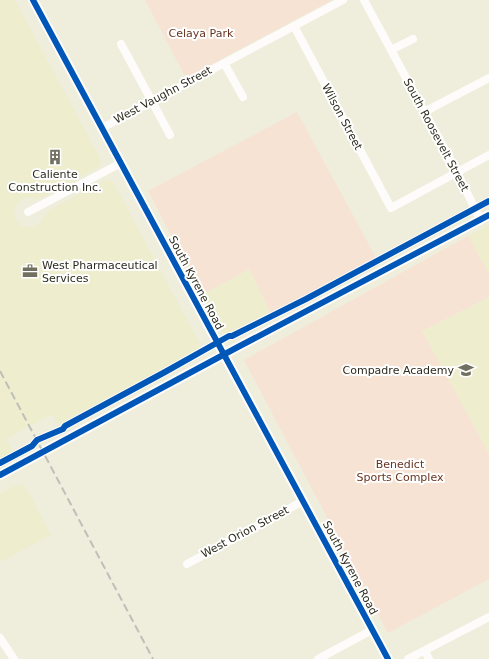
<svg xmlns="http://www.w3.org/2000/svg" width="489" height="659" viewBox="0 0 489 659" font-family="'DejaVu Sans',sans-serif">
	<style>
		.built { fill: #eeedce }
		.green { fill: #f6e3d4 }
		.lines { fill: none; stroke-linecap: round; stroke-linejoin: round }
		.minor { stroke: #fdfcfa; stroke-width: 8 }
		.major { stroke: #fdfcfa; stroke-width: 10 }
		.rail { stroke: #bfbfba; stroke-width: 2; stroke-dasharray: 8 4; stroke-linecap: butt }
		.cycleway-casing { stroke: #fff; stroke-width: 8 }
		.cycleway { stroke: #0057b8; stroke-width: 6 }
		.labels { text-anchor: middle; dominant-baseline: central; stroke-width: 4; stroke-linejoin: round; paint-order: stroke }
		.park-label { font-size: 11px; fill: #683420; stroke: #fff }
		.street-label { font-size: 11px; fill: #2d2c1f; stroke: #fff }
		.poi-label { font-size: 11px; fill: #2d2c1f; stroke: #fff }
	</style>
	<rect width="100%" height="100%" fill="#efeedc"/>
	<g class="built">
		<path d="M0 0H15L101 160 99 167 44 197 36 199 28 198 21 200 14 209 15 220 23 227H34L40 223 48 211 105 180 113 182 200 344 198 351 59 426 52 414 6 439 15 457 0 465Z"/>
		<path d="M489 225V274L468 236Z"/>
		<path d="M249 269 273 317 235 336 229 338 223 332 202 295Z"/>
		<path d="M489 297V454L422 331Z"/>
		<path d="M24 484 51 535 0 562V494L14 486Z"/>
	</g>
	<g class="green">
		<path d="M145 0H332L186 78Z"/>
		<path d="M297 112 379 263 273 317 249 269 202 295 148 191Z"/>
		<path d="M468 236 489 274V297L422 331 489 454V579L388 633 244 360Z"/>
	</g>
	<g class="lines">
		<g class="minor">
			<path d="M364 0 457 172 480 219"/>
			<path d="M294 26 391 208 489 155"/>
			<path d="M121 44 170 135"/>
			<path d="M391 50 413 39"/>
			<path d="M224 63 243 97"/>
			<path d="M424 112 489 78"/>
			<path d="M102 128 343 0"/>
			<path d="M28 212 121 163"/>
			<path d="M187 564 303 501"/>
			<path d="M0 638 14 659"/>
			<path d="M425 651 429 659"/>
			<path d="M318 659 372 630"/>
			<path d="M408 659 489 617"/>
		</g>
		<g class="major">
			<path d="M33 0 388 659"/>
			<path d="M0 475 236 348 489 215"/>
		</g>
		<path class="rail" d="M0 371 153 659"/>
		<g class="cycleway-casing">
			<g id="cycleway">
				<path d="M33 0 388 659"/>
				<path d="M0 463 32 446 37 440 63 429 65 426 165 372 229 336H232L306 299 489 201"/>
				<path d="M0 475 236 348 489 215"/>
			</g>
		</g>
		<use href="#cycleway" class="cycleway"/>
	</g>
	<defs>
		<g id="building-bare" transform="scale(1.2)"><path d="M-4-6H4V6H1V3H-1V6H-4ZM-2.5-4.3h1.7v1.8h-1.7ZM.8-4.3h1.7v1.8H.8ZM-2.5-1h1.7V.8h-1.7ZM.8-1h1.7V.8H.8Z" fill="#717061" stroke="#fff" stroke-width="2.5" paint-order="stroke"/></g>
		<g id="office-bare" transform="scale(1.2)"><path d="M-6-3h4V-5.5h4V-3h4V5H-6ZM-1-4.5V-3h2v-1.5ZM-6 0V1H6V0Z" fill="#717061" stroke="#fff" stroke-width="2.5" paint-order="stroke"/></g>
		<g id="school-bare" transform="scale(1.2)"><path d="M0-5L7-2L0 1L-7-2ZM-4 1L0 2.5L4 1V4Q0 6-4 4Z" fill="#717061" stroke="#fff" stroke-width="2.5" paint-order="stroke"/></g>
	</defs>
	<g fill-rule="evenodd">
		<use href="#building-bare" x="55" y="157"/>
		<use href="#office-bare" x="30" y="271"/>
		<use href="#school-bare" x="466" y="370"/>
	</g>
	<g class="labels">
		<g class="park-label">
			<text x="201" y="33">Celaya Park</text>
			<text x="400" y="464">Benedict<tspan x="400" dy="13">Sports Complex</tspan></text>
		</g>
		<g class="street-label">
			<text transform="translate(163 95) rotate(-28)">West Vaughn Street</text>
			<text transform="translate(342 117) rotate(62)">Wilson Street</text>
			<text transform="translate(436 135) rotate(62)">South Roosevelt Street</text>
			<text transform="translate(196 283) rotate(62)">South Kyrene Road</text>
			<text transform="translate(245 532) rotate(-28)">West Orion Street</text>
			<text transform="translate(350 568) rotate(62)">South Kyrene Road</text>
		</g>
		<g class="poi-label">
			<text x="55" y="174">Caliente<tspan x="55" dy="13">Construction Inc.</tspan></text>
			<text x="42" y="265" text-anchor="start">West Pharmaceutical<tspan x="42" dy="13">Services</tspan></text>
			<text x="454" y="370" text-anchor="end">Compadre Academy</text>
		</g>
	</g>
</svg>
